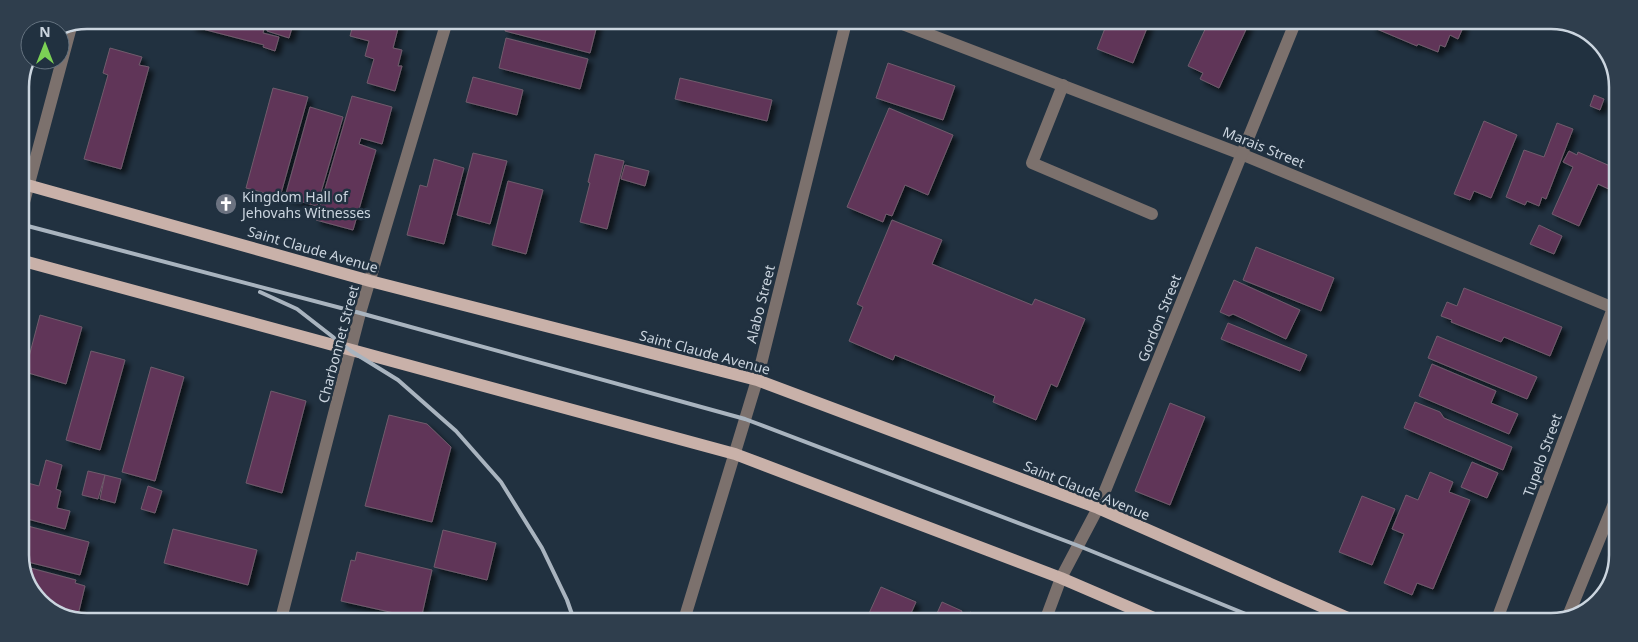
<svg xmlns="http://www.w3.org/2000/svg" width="1638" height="642" viewBox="0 0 1638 642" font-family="'Noto Sans',sans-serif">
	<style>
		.building { fill: #613458; stroke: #705c6c; filter: url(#shadow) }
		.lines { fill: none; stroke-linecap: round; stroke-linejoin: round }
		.minor { stroke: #7c716d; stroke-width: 12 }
		.major { stroke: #c9b1a9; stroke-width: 12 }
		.rail { stroke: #a9b4bf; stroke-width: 4 }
		.labels { text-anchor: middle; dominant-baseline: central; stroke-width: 5; stroke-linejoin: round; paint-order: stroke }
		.street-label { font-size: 14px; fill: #cbd5df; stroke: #213140 }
		.poi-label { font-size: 14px; fill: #cbd5df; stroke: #213140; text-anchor: start }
		.rim { fill: none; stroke: #cbd5df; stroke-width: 2.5 }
	</style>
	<defs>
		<filter id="shadow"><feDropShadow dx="4.5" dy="4.5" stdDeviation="2.5" flood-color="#0009"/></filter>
	</defs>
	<rect width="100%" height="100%" fill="#213140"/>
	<g class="building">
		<path d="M193 20H266L263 33 279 37 275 51 263 47 264 45 191 26Z"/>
		<path d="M270 20 294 21 289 38 267 31Z"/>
		<path d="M354 21H400L393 48 402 50 398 66H402L395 91 367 83 374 59 365 56 369 41 350 36Z"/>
		<path d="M507 21H598L590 53 505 31Z"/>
		<path d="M1107 23H1149L1133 63 1097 49Z"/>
		<path d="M1208 23H1249L1219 88 1200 79 1203 73 1188 66Z"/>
		<path d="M1374 23H1460L1464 25 1458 39 1450 35 1445 47 1440 45 1438 52 1418 44 1417 46 1372 27Z"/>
		<path d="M506 38 588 59 580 89 499 68Z"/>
		<path d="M110 48 142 57 139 65 149 67 121 169 84 159 108 75 103 73Z"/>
		<path d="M888 63 955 86 943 120 876 98Z"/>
		<path d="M473 77 523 90 517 115 466 102Z"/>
		<path d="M680 78 772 100 767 121 675 99Z"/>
		<path d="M273 88 308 97 280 197 246 188Z"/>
		<path d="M1594 95 1604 99 1600 110 1590 106Z"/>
		<path d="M352 96 392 107 382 144 361 138 359 144 376 150 353 230 316 220Z"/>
		<path d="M310 107 343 117 317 206 285 197Z"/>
		<path d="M889 108 953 135 928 195 905 185 892 216 886 214 883 222 847 207Z"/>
		<path d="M1484 121 1517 135 1491 198 1474 191 1470 200 1454 194Z"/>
		<path d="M1557 123 1573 129 1546 199 1542 197 1539 206 1527 201 1525 205 1506 197 1524 150 1544 157Z"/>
		<path d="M1569 151 1577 155 1578 152 1617 169V193L1598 184 1579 226 1552 214 1573 167 1563 162Z"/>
		<path d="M473 153 507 161 490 224 457 215Z"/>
		<path d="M595 154 624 161 607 229 580 222 590 183 588 182Z"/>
		<path d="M434 159 464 168 444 244 407 235 420 185 427 187Z"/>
		<path d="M625 165 649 171 645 186 621 179Z"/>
		<path d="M508 181 543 190 526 254 492 245Z"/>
		<path d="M892 220 942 240 932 264 1032 305 1035 299 1085 319 1057 387 1051 384 1036 420 993 402 995 396 895 355 893 360 849 341 863 307 857 304Z"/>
		<path d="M1539 225 1562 236 1554 254 1530 244Z"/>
		<path d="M1256 247 1334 278 1321 311 1243 280Z"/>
		<path d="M1234 280 1300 310 1286 339 1233 314 1229 316 1220 312Z"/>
		<path d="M1464 288 1562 327 1550 356 1504 337 1501 342 1451 322 1452 320 1441 316 1447 302 1457 306Z"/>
		<path d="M40 315 82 327 66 384 25 372Z"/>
		<path d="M1228 323 1307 355 1300 371 1221 339Z"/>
		<path d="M1437 336 1537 377 1527 399 1428 358Z"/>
		<path d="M91 351 125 360 100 450 66 440Z"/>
		<path d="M1432 364 1496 391 1491 403 1518 414 1509 434 1419 396Z"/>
		<path d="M151 367 184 377 155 481 122 472Z"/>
		<path d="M271 391 306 401 282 493 246 483Z"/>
		<path d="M1415 402 1440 412 1444 418 1512 447 1503 470 1404 428Z"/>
		<path d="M1170 403 1205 417 1170 505 1135 491Z"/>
		<path d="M389 415 427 424 451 447 432 522 365 506Z"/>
		<path d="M46 460 62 465 56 489 61 491 57 508 70 511 65 529 20 517V481L39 486Z"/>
		<path d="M1472 462 1498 473 1487 498 1461 487Z"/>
		<path d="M88 471 105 475 98 499 82 495Z"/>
		<path d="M1430 472 1453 482 1449 492 1470 500 1433 589 1417 583 1412 595 1384 583 1404 534 1392 529 1406 495 1418 500Z"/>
		<path d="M105 475 121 479 115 503 100 499Z"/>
		<path d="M148 486 162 491 155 513 141 509Z"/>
		<path d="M1362 496 1395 509 1372 565 1339 552Z"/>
		<path d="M20 524 89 542 80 575 20 560Z"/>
		<path d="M173 529 257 550 248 585 164 563Z"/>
		<path d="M443 530 496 543 487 580 434 567Z"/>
		<path d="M357 552 432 570 421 619 341 601 351 560 355 561Z"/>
		<path d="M23 566 76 580 75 583 85 586 78 615 67 612V614L56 612 34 595Z"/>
		<path d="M881 587 916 602 908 620H866Z"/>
		<path d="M942 602 962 611 957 621 934 620Z"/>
		<path d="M970 612 993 621H967Z"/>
	</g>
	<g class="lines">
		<g class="minor">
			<path d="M897 22 1241 154 1616 309"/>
			<path d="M1063 85 1032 163 1152 214"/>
			<path d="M20 217 71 27"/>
			<path d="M1568 616 1615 501"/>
			<path d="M281 619 360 313 447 21"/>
			<path d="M684 620 757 380 846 22"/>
			<path d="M1045 621 1061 578 1098 508 1295 23"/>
			<path d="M1496 622 1616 300"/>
		</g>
		<g class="major">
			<path d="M20 183 370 281 757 380 1098 508 1357 622"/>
			<path d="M20 260 735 454 1061 578 1161 621"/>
		</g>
		<g class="rail">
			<path d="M20 224 360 313 745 419 1079 546 1263 621"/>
			<path d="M260 292 297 309 351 351 398 380 456 431 501 482 542 548 567 600 574 620"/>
		</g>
	</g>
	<defs>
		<g id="church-disc" transform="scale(1.125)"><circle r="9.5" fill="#6b7280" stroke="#213140"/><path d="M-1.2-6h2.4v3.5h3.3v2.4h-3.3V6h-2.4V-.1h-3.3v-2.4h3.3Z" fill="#fff"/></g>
	</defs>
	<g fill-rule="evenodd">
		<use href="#church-disc" x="226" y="204"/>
	</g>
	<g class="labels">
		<g class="street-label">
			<text transform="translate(1264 147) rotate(22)">Marais Street</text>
			<text transform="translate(313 249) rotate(16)">Saint Claude Avenue</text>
			<text transform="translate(760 304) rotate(-76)">Alabo Street</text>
			<text transform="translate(1159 318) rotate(-68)">Gordon Street</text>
			<text transform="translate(338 344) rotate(-75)">Charbonnet Street</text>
			<text transform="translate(705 352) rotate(15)">Saint Claude Avenue</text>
			<text transform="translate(1542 455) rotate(-70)">Tupelo Street</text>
			<text transform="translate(1087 490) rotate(22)">Saint Claude Avenue</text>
		</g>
		<g class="poi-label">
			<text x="242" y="196">Kingdom Hall of<tspan x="242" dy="16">Jehovahs Witnesses</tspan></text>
		</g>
	</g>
	<path d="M0 0H1638V642H0ZM87 29H1551A58 58 0 0 1 1609 87V555A58 58 0 0 1 1551 613H87A58 58 0 0 1 29 555V87A58 58 0 0 1 87 29Z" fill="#2f3e4d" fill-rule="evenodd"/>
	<path class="rim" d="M87 29H1551A58 58 0 0 1 1609 87V555A58 58 0 0 1 1551 613H87A58 58 0 0 1 29 555V87A58 58 0 0 1 87 29Z"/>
	<g transform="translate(45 45)"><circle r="24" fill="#213140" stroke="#657380"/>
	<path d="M0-4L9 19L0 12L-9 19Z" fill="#7cd155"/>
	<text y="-8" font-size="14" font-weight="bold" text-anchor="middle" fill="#cbd5df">N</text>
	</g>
</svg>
